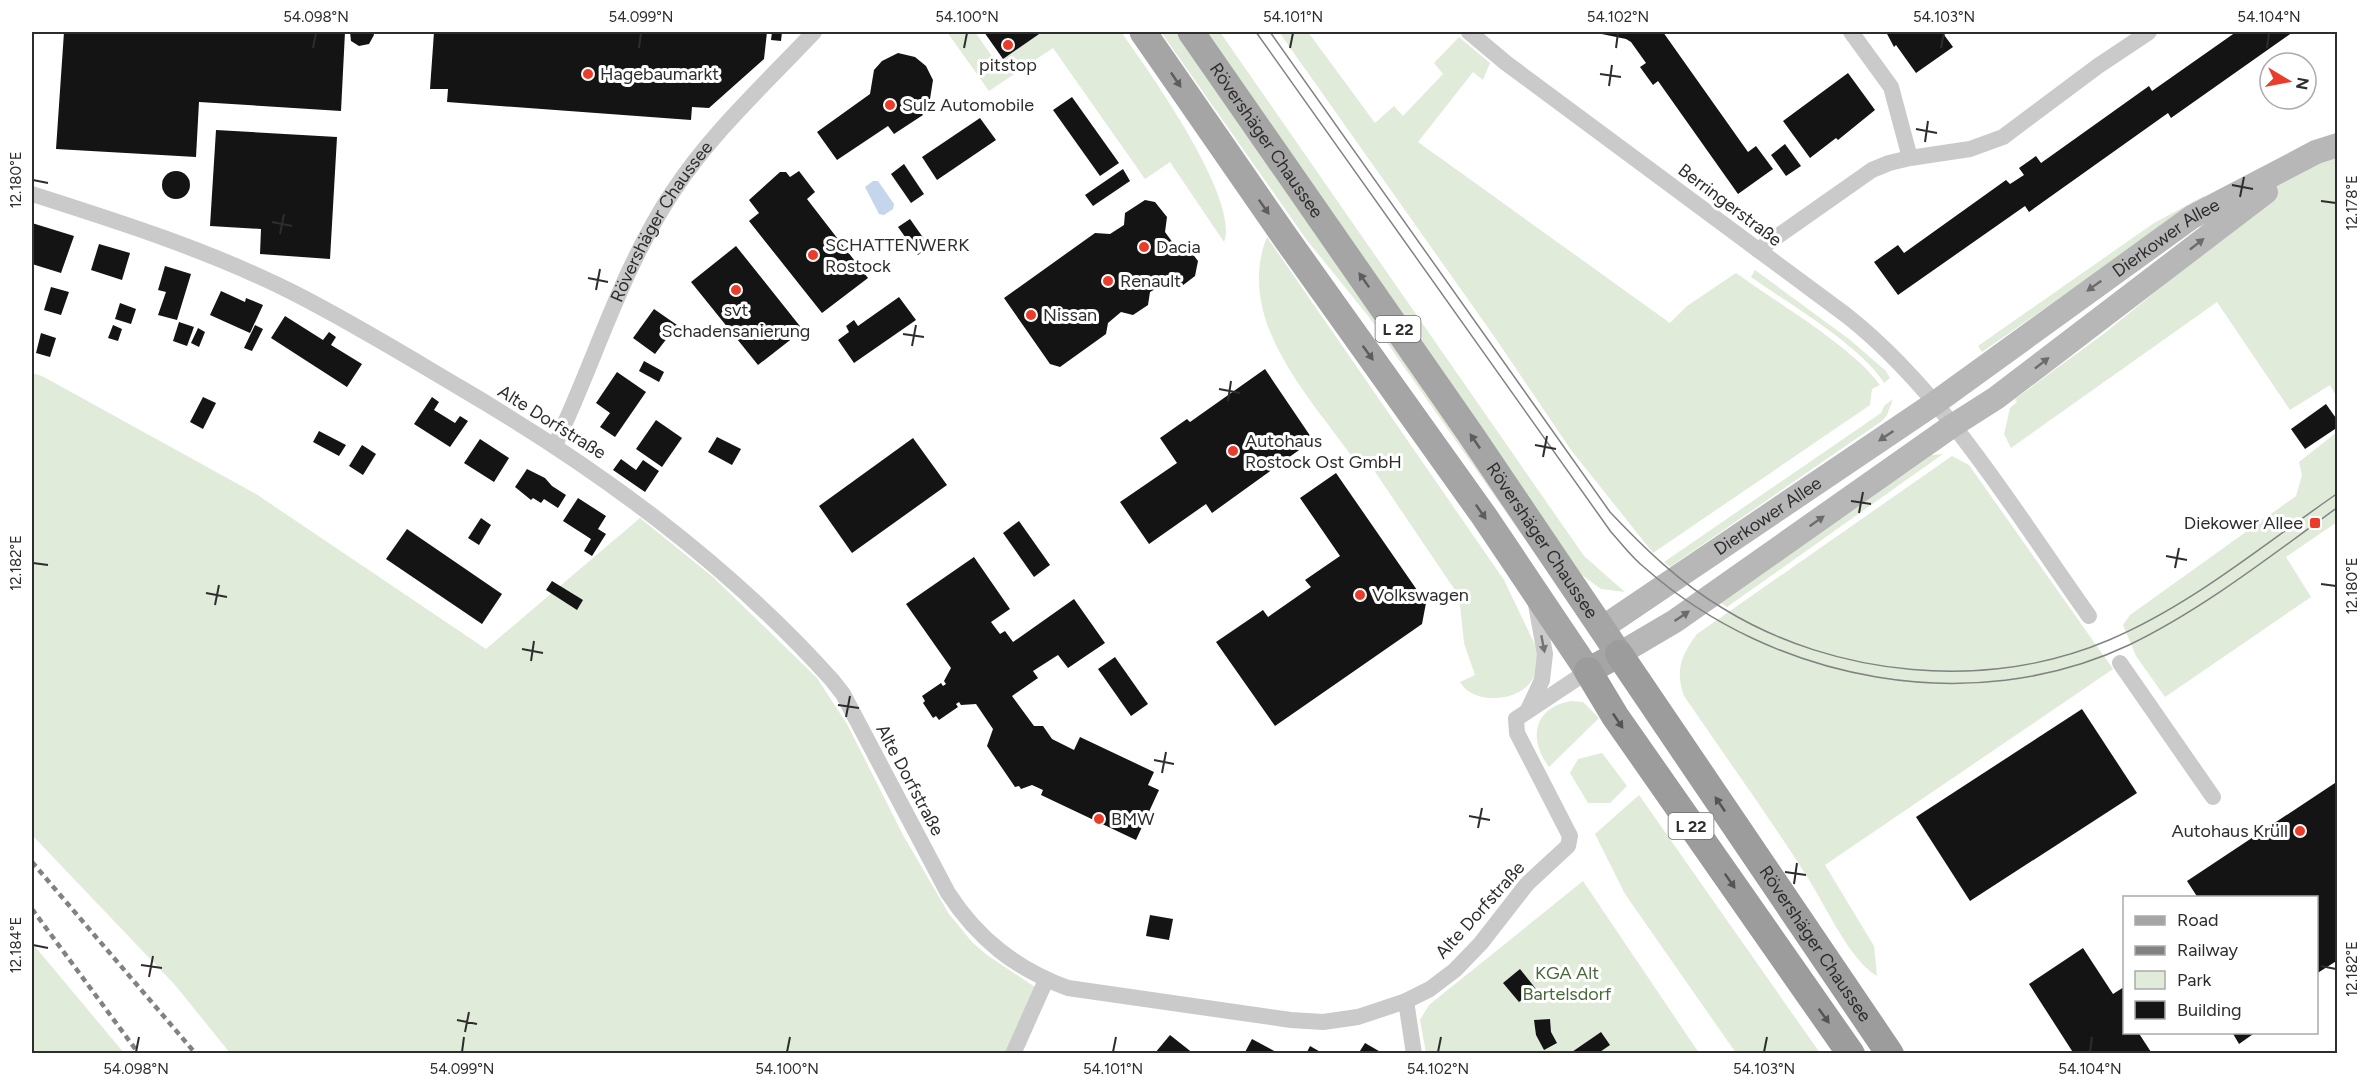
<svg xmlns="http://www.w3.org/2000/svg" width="2369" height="1085" viewBox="0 0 2369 1085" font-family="Figtree,sans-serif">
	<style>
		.green { fill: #e0ebd9 }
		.water { fill: #c5d6ec }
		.building { fill: #141414 }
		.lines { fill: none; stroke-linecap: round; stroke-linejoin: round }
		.minor { stroke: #cacaca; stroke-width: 16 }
		.secondary { stroke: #b7b7b7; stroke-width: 24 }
		.primary { stroke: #a5a5a5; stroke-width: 27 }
		.trunk { stroke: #9c9c9c; stroke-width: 28 }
		.tram { stroke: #828282; stroke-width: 1.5 }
		.rail { stroke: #828282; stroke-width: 4.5; stroke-dasharray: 6 4.5; stroke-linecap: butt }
		.oneway { fill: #5d5d5d }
		.oneway2 { fill: #6b6b6b }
		.oneway3 { fill: #747474 }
		.oneway4 { fill: #545454 }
		.ticks { fill: none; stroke: #2d2d2d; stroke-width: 2 }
		.poi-dot { fill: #ea3c29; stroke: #fff; stroke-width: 2 }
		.labels { text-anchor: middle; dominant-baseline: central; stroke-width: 6; stroke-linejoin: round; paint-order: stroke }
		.shield { fill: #fff; stroke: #6c6c6c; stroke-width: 1.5 }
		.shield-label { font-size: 16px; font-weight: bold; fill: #2d2d2d }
		.poi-label { font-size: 18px; fill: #2d2d2d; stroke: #fff; text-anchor: start }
		.street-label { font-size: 18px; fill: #2d2d2d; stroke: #fff }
		.park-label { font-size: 18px; fill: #476939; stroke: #fff }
		.neatline { fill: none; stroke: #2d2d2d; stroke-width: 2 }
		.ticks-label { font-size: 15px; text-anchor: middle; fill: #2d2d2d }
	</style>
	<rect width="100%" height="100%" fill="#fff"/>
	<g class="green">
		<path d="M947 32H975L996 62 1042 32H1121C1147 68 1241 200 1224 242L1170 162 1145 179 1053 48 989 91Z"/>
		<path d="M1161 32H1178L1562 592 1369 317 1306 239Z"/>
		<path d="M1202 32H1220L1584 556 1625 592 1601 589 1582 575Z"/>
		<path d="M1279 32H1308L1375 123 1394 106 1403 116 1443 74 1434 63 1459 37 1490 63 1483 80 1473 72 1418 142 1670 323 1687 306 1736 273C1776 302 1853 347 1880 385L1872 389 1870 405 1653 553 1571 450 1496 339Z"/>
		<path d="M2337 150V398L2330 385 2290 410 2217 302 2011 448 2004 434 2010 408 2017 402 2015 399 2106 332 2229 232 2277 183Z"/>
		<path d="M2204 196 2207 201 2156 231 1982 352 1978 346 2154 223Z"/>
		<path d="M1267 237 1504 580 1539 653C1539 666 1536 679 1525 688 1508 702 1472 703 1460 682L1475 675 1464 643 1459 596 1365 457 1354 466 1353 458C1309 396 1234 319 1267 237Z"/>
		<path d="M1755 270 1849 339 1886 371 1890 378 1884 383C1860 345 1789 304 1751 277Z"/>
		<path d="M32 373 42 376 256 494 486 649 640 518 713 577 817 678 847 724 903 835 949 914 972 942 987 955 1041 991 1013 1053H230L175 985 32 835Z"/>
		<path d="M1893 399 1887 415 1882 421 1670 567 1664 562 1881 413 1884 406Z"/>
		<path d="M2337 432V522L2286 557 2311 597 2165 697 2136 656 2123 625 2130 615 2296 496 2302 475 2299 462Z"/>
		<path d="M1943 454 1727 607 1721 603 1932 455Z"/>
		<path d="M1952 456 1969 465 2113 669 1825 865 1874 946 1877 976C1849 960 1824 902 1806 875 1767 814 1725 756 1684 696 1675 671 1681 655 1697 634Z"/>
		<path d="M1571 701 1583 702 1599 718 1549 767C1528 739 1533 708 1571 701Z"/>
		<path d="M1602 753 1627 786 1610 803H1588L1570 773 1578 759Z"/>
		<path d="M1639 795 1820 1053H1736L1625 894 1595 834Z"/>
		<path d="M1583 881 1699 1053H1426L1420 1020 1429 1005Z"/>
		<path d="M32 943 124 1053H32Z"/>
	</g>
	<path class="water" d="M873 181H878L894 204 893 209 884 215 879 214 865 187Z"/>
	<g class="building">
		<path d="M64 32H345L341 111 199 102 196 157 56 149Z"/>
		<path d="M350 32H373L374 35 369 44 359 46 351 41Z"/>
		<path d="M434 32H767L764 59 709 108 692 107 691 120 447 102 448 89H430Z"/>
		<path d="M772 32H782L781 41 771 40Z"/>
		<path d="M984 32H1042L1003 59Z"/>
		<path d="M1592 32H1663L1748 152 1756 146 1773 169 1738 194 1658 81 1653 85 1640 67 1646 63 1631 42 1626 39Z"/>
		<path d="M1886 32H1942L1953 47 1916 73 1896 45 1894 47Z"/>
		<path d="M2236 32H2293L2171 118 2168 113 2029 212 2025 206 1898 295 1874 262 1898 245 1904 253 2006 180 2010 184 2024 175 2019 168 2036 156 2041 163 2149 86 2152 91Z"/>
		<path d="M898 53 915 57 926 66 933 80 930 99 920 111 923 115 894 134 888 126 837 160 817 132 870 94 874 70 882 61Z"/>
		<path d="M1848 73 1875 110 1838 140 1836 138 1810 158 1783 121Z"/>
		<path d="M1072 97 1119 163 1100 176 1053 110Z"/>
		<path d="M980 118 996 140 937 180 922 157Z"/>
		<path d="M216 130 337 137 330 259 260 254 261 229 210 226Z"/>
		<path d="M1785 144 1801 166 1786 176 1771 155Z"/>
		<path d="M904 164 924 194 911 203 891 174Z"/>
		<path d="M1123 169 1130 181 1093 206 1085 195Z"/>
		<circle cx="176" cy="185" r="14"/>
		<path d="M799 171 815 192 807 199 868 278 822 313 749 221 759 213 749 200 780 172H786L790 177Z"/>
		<path d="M1145 200 1155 202 1167 217 1165 232 1173 243 1185 244 1198 261 1195 276 1178 289 1161 286 1150 292 1148 305 1133 315 1121 312 1108 323 1106 334 1060 367 1050 364 1004 298 1095 233 1110 234 1124 225 1125 213Z"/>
		<path d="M910 219 929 246 918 255 898 227Z"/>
		<path d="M32 223 74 236 61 273 32 264Z"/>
		<path d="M99 244 130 253 122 280 91 270Z"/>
		<path d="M736 246 803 330 758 365 691 282Z"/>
		<path d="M165 266 191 274 177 320 158 315 166 292 158 290Z"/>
		<path d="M51 287 69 292 61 315 44 310Z"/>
		<path d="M221 291 245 302 246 298 263 305 250 333 210 315Z"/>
		<path d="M899 297 916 320 854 363 838 340 849 332 846 326 854 320 858 326Z"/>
		<path d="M120 303 136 309 131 324 115 319Z"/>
		<path d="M654 309 677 325 655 354 633 338Z"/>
		<path d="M285 316 323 340 329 332 336 337 331 345 362 364 347 387 271 338Z"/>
		<path d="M179 322 194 327 187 346 173 341Z"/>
		<path d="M113 325 122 329 118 341 108 338Z"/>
		<path d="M255 325 263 329 252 351 244 348Z"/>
		<path d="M198 328 205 332 199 347 191 343Z"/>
		<path d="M41 333 56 338 50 357 36 353Z"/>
		<path d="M644 361 664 372 659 382 639 371Z"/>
		<path d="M1265 369 1313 440 1212 513 1206 504 1149 544 1120 502 1177 463 1160 438 1187 419 1190 422Z"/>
		<path d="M617 372 646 392 615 437 600 427 610 413 596 403Z"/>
		<path d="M203 397 216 403 203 429 190 422Z"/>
		<path d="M432 397 439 402 434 410 455 423 460 416 468 421 450 447 414 424Z"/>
		<path d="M2326 404 2338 421V427L2305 449 2291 429Z"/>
		<path d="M656 420 682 438 662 467 636 449Z"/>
		<path d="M319 431 346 445 339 456 313 442Z"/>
		<path d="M717 437 741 449 732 465 708 452Z"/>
		<path d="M913 438 947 485 852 553 819 506Z"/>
		<path d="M480 439 509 458 494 482 464 463Z"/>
		<path d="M362 445 376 454 363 475 349 466Z"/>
		<path d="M621 459 636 470 643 460 659 471 645 492 613 470Z"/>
		<path d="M527 469 545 478 552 486 566 495 558 508 544 499 541 503 533 498 531 500 515 487Z"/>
		<path d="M1336 473 1426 603 1422 624 1275 726 1216 642 1263 610 1268 617 1311 587 1305 580 1340 556 1300 498Z"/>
		<path d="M578 498 606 516 598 529 606 534 592 556 584 551 591 539 563 521Z"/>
		<path d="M481 518 491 525 479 545 468 538Z"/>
		<path d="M1019 521 1050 565 1034 577 1003 533Z"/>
		<path d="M407 529 502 594 482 624 386 559Z"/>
		<path d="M974 557 1010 609 991 622 1000 634 1005 631 1013 642 1074 599 1105 643 1068 668 1058 655 1033 671 1038 678 1012 696 1034 726H1043L1052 739 1074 750 1080 737 1154 772 1148 785 1159 790 1136 840 1041 795 1043 790 1032 785 1021 789 1019 786 1015 787 987 746 993 729 976 704 961 705 959 702 956 704 958 707 939 720 936 716 933 718 923 703 925 701 922 696 941 683 943 686 946 684 944 681 951 668 906 604Z"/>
		<path d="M552 581 583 600 577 610 546 590Z"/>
		<path d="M1115 657 1148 704 1131 716 1098 669Z"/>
		<path d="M2082 709 2137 793 1970 901 1916 817Z"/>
		<path d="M2338 781V960L2316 974V898H2198L2187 881Z"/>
		<path d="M1150 915 1173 919 1169 940 1146 936Z"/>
		<path d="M2083 948 2113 994 2124 987V1032H2138L2151 1052 2148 1054H2074L2029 984Z"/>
		<path d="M1520 969 1536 989 1519 1002 1503 983Z"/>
		<path d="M1550 1019 1551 1032 1557 1043 1544 1050 1536 1035 1534 1020Z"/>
		<path d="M1601 1032 1610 1045 1597 1054H1569Z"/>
		<path d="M2232 1032H2256L2239 1044Z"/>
		<path d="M1170 1035 1194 1054 1155 1053Z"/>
		<path d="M1252 1039 1280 1054H1244Z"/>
		<path d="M1365 1043 1384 1054H1358Z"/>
		<path d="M1310 1046 1324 1054H1306Z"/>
	</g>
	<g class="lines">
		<g class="minor">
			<path d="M1469 32 1506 63 1846 315C1944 392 2017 515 2089 616"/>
			<path d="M1851 32 1891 87 1910 158"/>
			<path d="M32 194C120 222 211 251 294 293 351 322 405 355 459 387 597 468 725 561 832 680L843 694 948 893C978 939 1016 969 1068 988L1291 1020 1323 1022 1358 1017 1406 1001 1430 989 1455 970 1481 943 1527 884 1568 846 1570 836 1517 733 1516 719 1588 671"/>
			<path d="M1758 250 1872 170 1889 163 1910 158 1970 149 2003 137 2098 66 2149 32"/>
			<path id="s1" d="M555 445C595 361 621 270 672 193 711 133 766 83 814 32"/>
			<path d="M2120 663 2213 797"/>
			<path d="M1528 710 1542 680 1545 654 1535 599"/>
			<path d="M1406 1001 1414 1054"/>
			<path d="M1013 1054 1046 980"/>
		</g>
		<g class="secondary">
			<path id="s2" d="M1602 628 1935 403 2192 217 2316 152 2338 145"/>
			<path d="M1619 654 1675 621 1952 426 1996 398 2266 192"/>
		</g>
		<g class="primary">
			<path d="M1143 32 1285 237 1484 516 1588 671"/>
			<path id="s3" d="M1191 32 1471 435 1619 654 1588 671"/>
		</g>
		<g class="trunk">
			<path id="s4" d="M1619 654 1890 1054"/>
			<path d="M1588 671 1615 716 1851 1054"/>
		</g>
		<g class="tram">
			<path d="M1256 32 1611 532C1622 544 1632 558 1645 568 1774 682 1972 719 2129 645 2202 610 2272 555 2338 507"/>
			<path d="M1270 32 1610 512C1645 549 1680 583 1724 609 1835 677 1987 692 2109 640 2192 605 2264 544 2338 493"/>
		</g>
		<g class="rail">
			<path d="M32 862 196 1054"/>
			<path d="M32 909 139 1054"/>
		</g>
	</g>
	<defs><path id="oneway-solid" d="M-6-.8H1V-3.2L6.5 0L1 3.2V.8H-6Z" transform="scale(1.5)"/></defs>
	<g class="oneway">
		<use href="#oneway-solid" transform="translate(1176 80) rotate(56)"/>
		<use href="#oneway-solid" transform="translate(1264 207) rotate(55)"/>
		<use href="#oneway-solid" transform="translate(1364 280) rotate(-125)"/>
		<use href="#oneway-solid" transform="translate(1368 353) rotate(54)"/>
		<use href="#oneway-solid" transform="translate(1475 441) rotate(-124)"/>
		<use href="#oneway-solid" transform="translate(1481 512) rotate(55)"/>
	</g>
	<g class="oneway2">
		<use href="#oneway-solid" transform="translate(2197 244) rotate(-38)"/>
		<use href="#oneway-solid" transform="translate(2094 286) rotate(144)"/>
		<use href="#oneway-solid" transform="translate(2042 363) rotate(-38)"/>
		<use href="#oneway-solid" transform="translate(1886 436) rotate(146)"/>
		<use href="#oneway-solid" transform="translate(1817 521) rotate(-35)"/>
		<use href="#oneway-solid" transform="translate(1682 616) rotate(-34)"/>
	</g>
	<use class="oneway3" href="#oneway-solid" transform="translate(1543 644) rotate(79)"/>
	<g class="oneway4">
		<use href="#oneway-solid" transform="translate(1618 721) rotate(56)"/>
		<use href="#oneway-solid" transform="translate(1720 804) rotate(-124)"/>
		<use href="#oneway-solid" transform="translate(1730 881) rotate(55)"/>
		<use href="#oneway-solid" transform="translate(1824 1016) rotate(54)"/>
	</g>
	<path class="ticks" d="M313 48 316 33M639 48 641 33M964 48 967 33M1290 48 1293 33M1616 48 1618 33M1941 48 1944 33M2267 48 2269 33M1600 74 1621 77M1609 86 1612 65M1916 129 1937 133M1925 142 1928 121M33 180 48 183M2232 185 2253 189M2240 197 2244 177M2321 201 2336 203M272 222 292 226M280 234 284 214M588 278 608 282M596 290 600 269M903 334 924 337M912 346 916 325M1219 389 1240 393M1228 401 1231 381M1535 445 1556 449M1543 457 1547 436M1851 501 1871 504M1859 513 1863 492M2166 556 2187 560M33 563 48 565M2175 568 2179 548M2321 584 2336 586M206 593 227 597M215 605 219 585M522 649 543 653M531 661 534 641M838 705 859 708M846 717 850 696M1154 760 1174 764M1162 773 1166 752M1469 816 1490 820M1478 828 1482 808M1785 872 1806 875M1794 884 1797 863M33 945 48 948M141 965 162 968M2321 966 2336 969M149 977 153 956M457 1020 477 1024M465 1032 469 1012M136 1052 139 1037M462 1052 464 1037M787 1052 790 1037M1113 1052 1116 1037M1438 1052 1441 1037M1764 1052 1767 1037M2090 1052 2092 1037"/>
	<g class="poi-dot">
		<circle cx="1008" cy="45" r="6"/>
		<circle cx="588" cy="74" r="6"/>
		<circle cx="890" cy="105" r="6"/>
		<circle cx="1144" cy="247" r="6"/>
		<circle cx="813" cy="255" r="6"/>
		<circle cx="1108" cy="281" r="6"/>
		<circle cx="736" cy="290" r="6"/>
		<circle cx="1031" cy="315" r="6"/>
		<circle cx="1233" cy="451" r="6"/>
		<rect x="2309" y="517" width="12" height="12" rx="3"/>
		<circle cx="1360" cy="595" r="6"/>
		<circle cx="1099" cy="819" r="6"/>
		<circle cx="2300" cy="831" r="6"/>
	</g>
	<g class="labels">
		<g class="shield">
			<rect x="1375.5" y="316" width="45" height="26" rx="4.5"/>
			<rect x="1668.5" y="813" width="45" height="26" rx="4.5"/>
		</g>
		<g class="shield-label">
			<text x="1398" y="329">L 22</text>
			<text x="1691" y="826">L 22</text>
		</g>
		<g class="poi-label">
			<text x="1008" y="65" text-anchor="middle">pitstop</text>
			<text x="600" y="74">Hagebaumarkt</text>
			<text x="902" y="105">Sulz Automobile</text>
			<text x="825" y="245">SCHATTENWERK<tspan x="825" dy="21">Rostock</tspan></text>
			<text x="1156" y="247">Dacia</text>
			<text x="1120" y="281">Renault</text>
			<text x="736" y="310" text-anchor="middle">svt<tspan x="736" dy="21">Schadensanierung</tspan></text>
			<text x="1043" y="315">Nissan</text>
			<text x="1245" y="441">Autohaus<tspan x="1245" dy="21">Rostock Ost GmbH</tspan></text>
			<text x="2303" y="523" text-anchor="end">Diekower Allee</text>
			<text x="1372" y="595">Volkswagen</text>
			<text x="1111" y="819">BMW</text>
			<text x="2288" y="831" text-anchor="end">Autohaus Krüll</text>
		</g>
		<g class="street-label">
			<text stroke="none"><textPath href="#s3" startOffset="132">Rövershäger Chaussee</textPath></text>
			<text transform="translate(1730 205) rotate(37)">Berringerstraße</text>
			<text stroke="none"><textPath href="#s1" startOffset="248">Rövershäger Chaussee</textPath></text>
			<text stroke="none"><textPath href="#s2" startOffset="686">Dierkower Allee</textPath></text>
			<text transform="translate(552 422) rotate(32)">Alte Dorfstraße</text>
			<text stroke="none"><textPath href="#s2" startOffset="200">Dierkower Allee</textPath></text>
			<text stroke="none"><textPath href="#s3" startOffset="618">Rövershäger Chaussee</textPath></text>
			<text transform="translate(910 780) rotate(62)">Alte Dorfstraße</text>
			<text transform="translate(1480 910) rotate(-48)">Alte Dorfstraße</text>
			<text stroke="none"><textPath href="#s4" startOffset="350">Rövershäger Chaussee</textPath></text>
		</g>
		<g class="park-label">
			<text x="1567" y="973">KGA Alt<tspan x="1567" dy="21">Bartelsdorf</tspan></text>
		</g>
	</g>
	<rect width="2369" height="1085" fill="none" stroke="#ffffff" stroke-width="66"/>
	<rect x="2123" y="896" width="195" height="138" fill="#ffffff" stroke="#ababab" stroke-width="1.5"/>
	<rect x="2135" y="916" width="30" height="9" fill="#a5a5a5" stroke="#ababab" stroke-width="1.5"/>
	<text x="2177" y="926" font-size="18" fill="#2d2d2d">Road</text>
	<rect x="2135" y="946" width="30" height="9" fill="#828282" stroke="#ababab" stroke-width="1.5"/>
	<text x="2177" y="956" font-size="18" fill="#2d2d2d">Railway</text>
	<rect x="2135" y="971" width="30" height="18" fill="#e0ebd9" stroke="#ababab" stroke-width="1.5"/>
	<text x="2177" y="986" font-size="18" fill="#2d2d2d">Park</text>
	<rect x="2135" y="1001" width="30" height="18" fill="#141414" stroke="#ababab" stroke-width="1.5"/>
	<text x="2177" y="1016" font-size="18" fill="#2d2d2d">Building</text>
	<g transform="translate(2288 81) rotate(100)"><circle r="28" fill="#ffffff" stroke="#ababab" stroke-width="1.5"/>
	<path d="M0-4.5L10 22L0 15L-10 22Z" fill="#ea3c29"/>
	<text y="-9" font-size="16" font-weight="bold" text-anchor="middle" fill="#2d2d2d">N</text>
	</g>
	<rect x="33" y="33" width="2303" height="1019" class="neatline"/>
	<g class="ticks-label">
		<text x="316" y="22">54.098°N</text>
		<text x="641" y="22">54.099°N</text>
		<text x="967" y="22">54.100°N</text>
		<text x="1293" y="22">54.101°N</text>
		<text x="1618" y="22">54.102°N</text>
		<text x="1944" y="22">54.103°N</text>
		<text x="2269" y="22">54.104°N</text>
		<text transform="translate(16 180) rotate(-90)" y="5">12.180°E</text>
		<text transform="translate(2352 203) rotate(-90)" y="5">12.178°E</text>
		<text transform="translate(16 563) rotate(-90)" y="5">12.182°E</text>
		<text transform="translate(2352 586) rotate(-90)" y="5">12.180°E</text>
		<text transform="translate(16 945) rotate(-90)" y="5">12.184°E</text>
		<text transform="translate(2352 969) rotate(-90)" y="5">12.182°E</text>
		<text x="136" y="1074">54.098°N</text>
		<text x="462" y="1074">54.099°N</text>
		<text x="787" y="1074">54.100°N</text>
		<text x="1113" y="1074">54.101°N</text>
		<text x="1438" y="1074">54.102°N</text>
		<text x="1764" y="1074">54.103°N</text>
		<text x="2090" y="1074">54.104°N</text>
	</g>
</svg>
